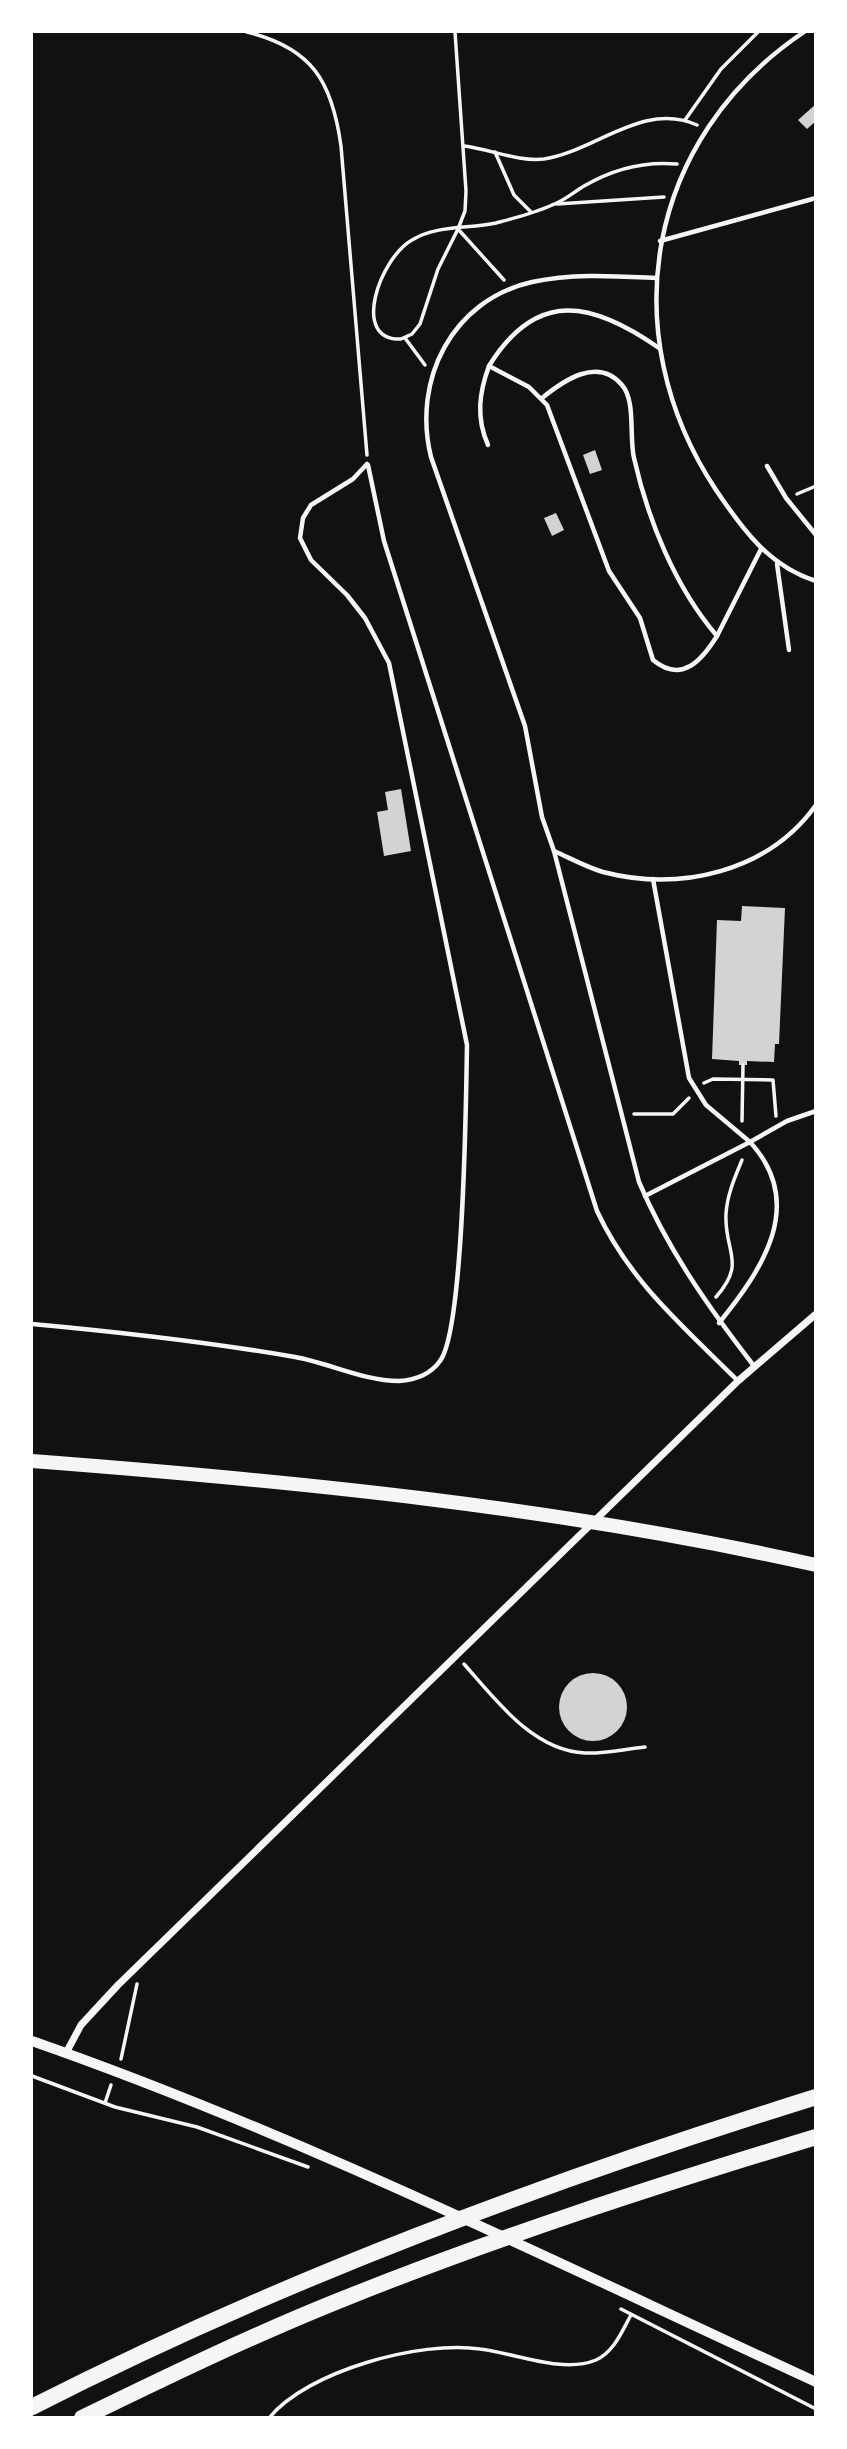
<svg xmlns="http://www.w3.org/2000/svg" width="847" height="2449" viewBox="0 0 847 2449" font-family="'Public Sans',sans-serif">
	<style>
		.building { fill: #d3d3d3 }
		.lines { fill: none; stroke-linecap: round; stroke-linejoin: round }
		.path { stroke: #f5f5f5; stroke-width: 3.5 }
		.service { stroke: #f5f5f5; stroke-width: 4.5 }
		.minor { stroke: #f5f5f5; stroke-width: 7 }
		.tertiary { stroke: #f5f5f5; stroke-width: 10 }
		.primary { stroke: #f5f5f5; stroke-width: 14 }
		.motorway { stroke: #f5f5f5; stroke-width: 16 }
	</style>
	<rect width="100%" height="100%" fill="#111"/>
	<g class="building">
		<path d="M816 104V121L807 129 798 120Z"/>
		<path d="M595 450 602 470 590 474 583 455Z"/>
		<path d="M556 513 564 530 552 536 544 518Z"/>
		<path d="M401 789 411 851 384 856 377 812 388 810 385 792Z"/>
		<path d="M742 906 785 908 779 1044H775L774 1062 747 1061V1065H739V1061L712 1059 717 920 741 921Z"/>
		<circle cx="593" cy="1707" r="34"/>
	</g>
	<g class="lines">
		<g class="path">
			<path d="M247 32C312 48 332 81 341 146L367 455"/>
			<path d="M455 32 466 191 465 211 458 229 504 280"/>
			<path d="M685 120 721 69 758 32"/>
			<path d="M464 146C490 149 518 162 544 159 596 151 643 101 697 125"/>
			<path d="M495 152 514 195 531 212"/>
			<path d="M557 204 664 197"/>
			<path d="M458 229 438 269 420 324 412 334 401 339C350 341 380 258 412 240 436 225 469 229 496 223 515 218 535 213 552 205 564 201 574 192 584 186 613 169 644 161 677 164"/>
			<path d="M405 338 425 365"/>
			<path d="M797 494 816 486"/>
			<path d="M704 1083 713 1079 773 1080 776 1116"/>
			<path d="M634 1114H673L689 1098"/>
			<path d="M742 1121 743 1065"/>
			<path d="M716 1297C747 1262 724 1252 726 1214 727 1195 735 1177 742 1160"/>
			<path d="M464 1664C495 1699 533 1751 585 1753 604 1754 625 1749 645 1747"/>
			<path d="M121 2059 137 1984"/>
			<path d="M32 2076 115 2107 197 2127 308 2167"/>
			<path d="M105 2103 111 2085"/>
			<path d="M621 2309 816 2409"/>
			<path d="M269 2418C307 2371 421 2340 480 2349 515 2353 562 2374 596 2360 614 2352 622 2331 631 2315"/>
		</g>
		<g class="service">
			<path d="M804 32C646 138 612 333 716 490 743 530 769 566 816 581"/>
			<path d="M660 241 816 198"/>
			<path d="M656 278C615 276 573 273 532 282 452 300 412 380 431 457L525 726 542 817 554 851 639 1182C668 1250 709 1308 754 1366"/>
			<path d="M542 398C563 381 598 356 622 385 636 401 629 437 634 458 648 520 675 587 717 636 702 660 682 684 653 660L640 618 609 571 547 405 529 387 489 366C537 288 593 302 659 348"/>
			<path d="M488 445C476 418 479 393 489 366"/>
			<path d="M368 465 384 541 597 1211C630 1282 683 1326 737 1380"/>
			<path d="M767 466 786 498 816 535"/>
			<path d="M777 564 789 650"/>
			<path d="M717 636 761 549"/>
			<path d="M554 851C570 858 586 867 603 872 680 892 768 872 816 805"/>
			<path d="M645 1196 750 1142 706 1105 689 1078 653 879"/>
			<path d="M719 1323C762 1270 807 1204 750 1142L787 1121 816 1111"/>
			<path d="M32 1324C119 1332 208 1342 295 1357 329 1363 364 1381 399 1381 415 1380 430 1375 440 1361 464 1330 466 1098 467 1045L389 663 365 618 347 595 311 560 300 538 303 518 311 505 353 479 367 464"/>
		</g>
		<path class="minor" d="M66 2053 81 2025 118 1985 738 1381 816 1314"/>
		<path class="tertiary" d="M32 2041C301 2135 557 2263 816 2382"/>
		<path class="primary" d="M32 1461C294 1481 559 1507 816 1565"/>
		<g class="motorway">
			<path d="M32 2407C283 2279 547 2181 816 2097"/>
			<path d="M82 2418C166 2377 251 2336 338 2301 494 2238 655 2186 816 2137"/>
		</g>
	</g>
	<rect width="847" height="2449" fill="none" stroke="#ffffff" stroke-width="66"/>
</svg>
